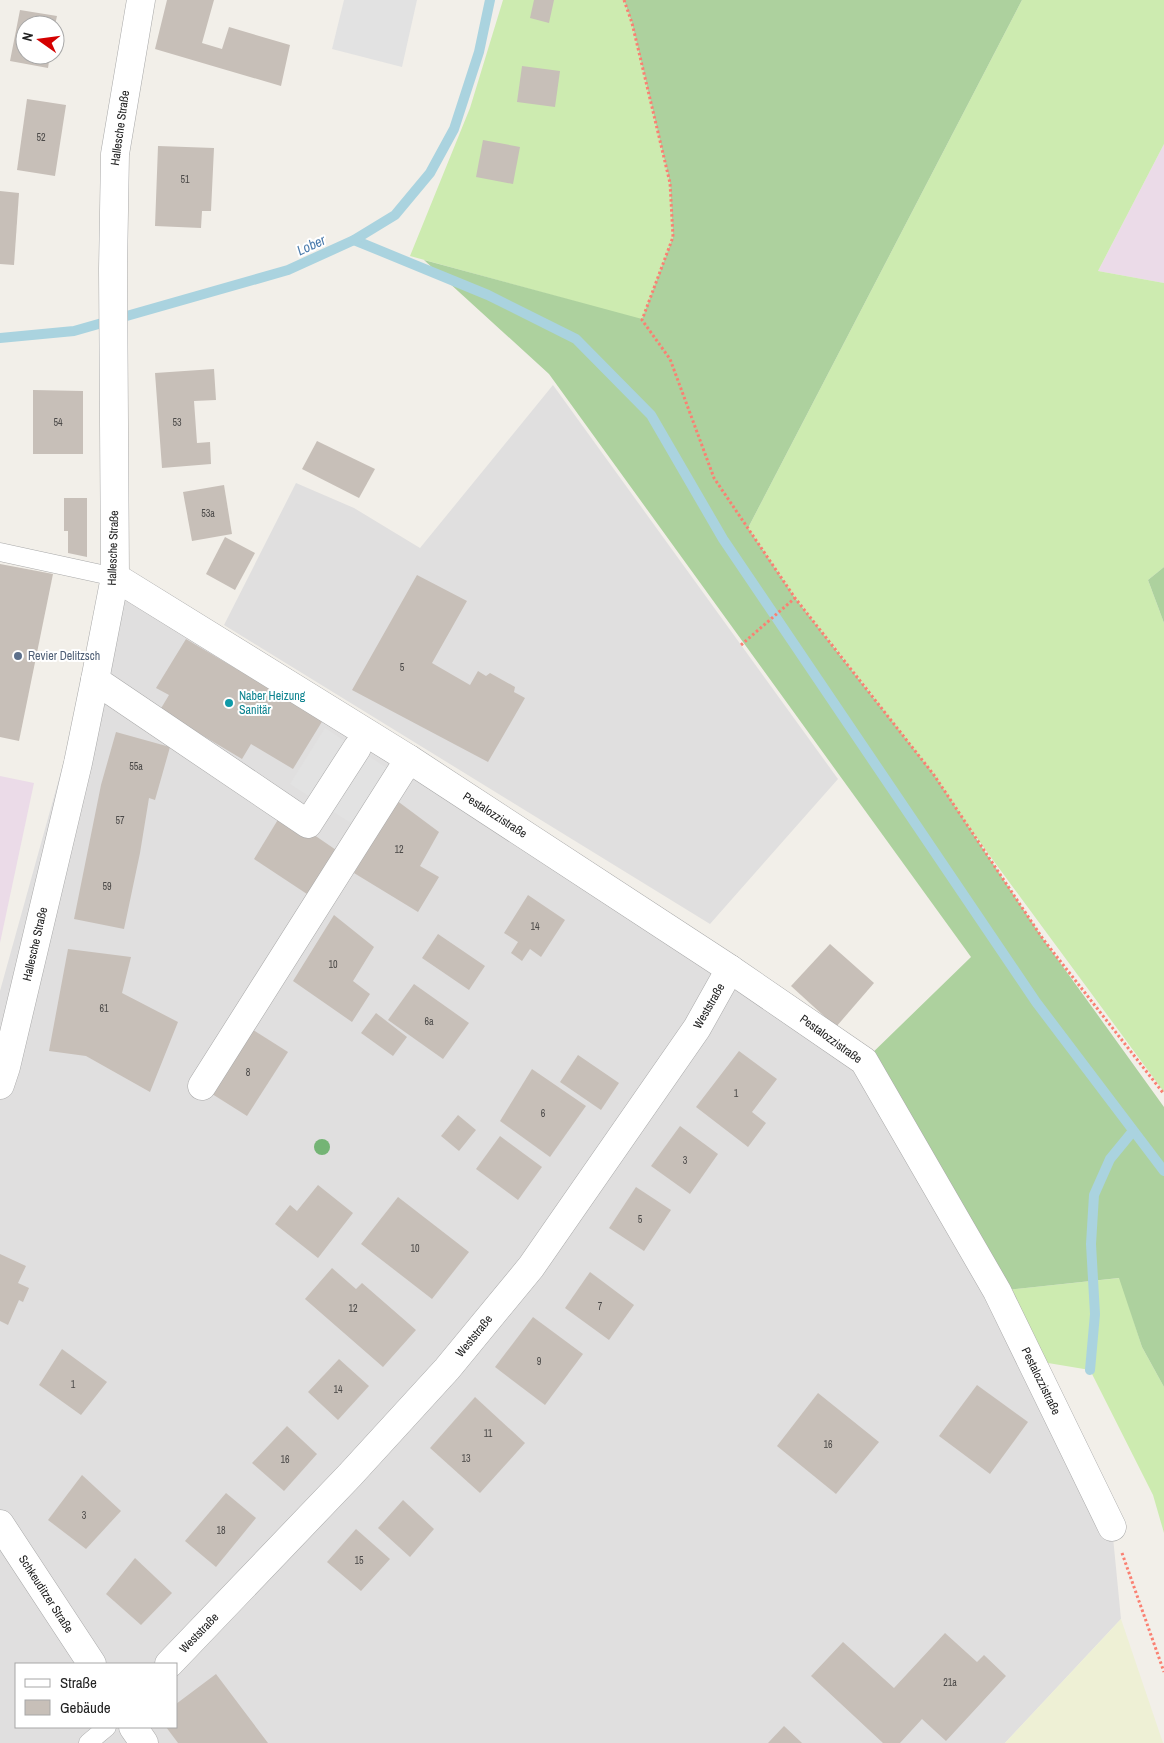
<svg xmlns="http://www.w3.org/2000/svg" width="1164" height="1743" viewBox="0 0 1164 1743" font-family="'Archivo Narrow',sans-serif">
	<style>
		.residential { fill: #e0dfdf; fill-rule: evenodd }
		.industrial { fill: #ebdbe8 }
		.farmland { fill: #eef0d5 }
		.grass { fill: #cdebb0 }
		.forest { fill: #add19e }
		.parking { fill: #e2e2e2 }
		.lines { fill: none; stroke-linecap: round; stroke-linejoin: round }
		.stream { stroke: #aad3df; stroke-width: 10 }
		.building { fill: #c7bfb8 }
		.service-casing { stroke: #a9a9a9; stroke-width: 19 }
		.minor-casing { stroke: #a9a9a9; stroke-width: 29 }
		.tertiary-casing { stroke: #a9a9a9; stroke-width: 29 }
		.path { stroke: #fa8072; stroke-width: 3; stroke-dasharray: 2.5 2.5; stroke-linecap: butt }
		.service { stroke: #fff; stroke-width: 18 }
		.minor { stroke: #fff; stroke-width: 28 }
		.tertiary { stroke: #fff; stroke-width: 28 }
		.tree { fill: #74b475 }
		.service-dot { fill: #5c6f8a; stroke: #fff; stroke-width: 2 }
		.culture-dot { fill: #0f9aa8; stroke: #fff; stroke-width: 2 }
		.labels { text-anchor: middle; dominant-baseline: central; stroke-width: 4; stroke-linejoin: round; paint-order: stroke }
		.number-label { font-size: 10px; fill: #4b4948 }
		.street-label { font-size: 12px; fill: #222; stroke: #fff }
		.service-label { font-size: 12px; fill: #4e5e75; stroke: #fff; text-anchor: start }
		.culture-label { font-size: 12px; fill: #0d838f; stroke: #fff; text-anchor: start }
		.water-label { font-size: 14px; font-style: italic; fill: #4a7aab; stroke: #fff }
	</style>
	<rect width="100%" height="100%" fill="#f2efe9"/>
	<g class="residential">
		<path d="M553 385 838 779 710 924 224 625 296 483 354 508 420 548Z"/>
		<path d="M115 577 864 1061 1112 1527 1121 1619 1005 1743H0V991ZM16 1664H176V1727H16Z"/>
	</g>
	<g class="industrial">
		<path d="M1164 144V283L1098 271Z"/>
		<path d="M0 776 34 783 0 943Z"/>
	</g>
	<path class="farmland" d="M1121 1619 1163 1743H1005Z"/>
	<g class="grass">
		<path d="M503 0H624L632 23 670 183 673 237 642 320 410 256 470 108Z"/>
		<path d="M1022 0H1164V144L1098 271 1164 283V567L1148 580 1164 623V1092L867 689 795 598 748 528Z"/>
		<path d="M1120 1278 1142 1347 1164 1387V1533L1153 1495 1090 1370 1042 1362 997 1291Z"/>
	</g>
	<g class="forest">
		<path d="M624 0H1022L748 528 795 598 934 775 1043 939 1164 1107V1387L1142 1347 1119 1278 997 1291 864 1061 971 957 549 374 424 260 642 319 673 237 670 183 632 23Z"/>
		<path d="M1164 567V623L1148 580Z"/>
	</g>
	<g class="parking">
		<path d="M344 0H417L402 67 332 49Z"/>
		<path d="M325 728 390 770 354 825 290 784Z"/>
	</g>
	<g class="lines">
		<g class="stream">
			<path d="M354 240 488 295 576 339 651 415 723 539 1036 1002 1164 1171"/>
			<path d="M0 338 74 331 288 270 354 240 395 215 430 173 454 129 479 52 490 0"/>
			<path d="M1090 1370 1095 1314 1091 1244 1094 1195 1110 1159 1133 1131"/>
		</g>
	</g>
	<g class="building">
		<path d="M167 0H214L202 43 222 49 229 27 290 45 281 86 155 49Z"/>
		<path d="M534 0H554L549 23 530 18Z"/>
		<path d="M20 10 57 16 55 25H25V55H50L48 68 10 61Z"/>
		<path d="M522 66 560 71 555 107 517 102Z"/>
		<path d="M27 99 66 105 55 176 17 170Z"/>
		<path d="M483 140 520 147 513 184 476 177Z"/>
		<path d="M158 146 214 148 211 211H202L201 228 155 226Z"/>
		<path d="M0 191 19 193 14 265 0 264Z"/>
		<path d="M214 369 216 400 194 401 197 443 210 442 211 464 162 468 155 373Z"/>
		<path d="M33 390 83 391V454H33Z"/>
		<path d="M317 441 375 469 359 498 302 469Z"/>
		<path d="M224 485 232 534 192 541 183 492Z"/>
		<path d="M64 498H87V557L68 553V531H64Z"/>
		<path d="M225 537 255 553 235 590 206 574Z"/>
		<path d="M0 564 53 574 19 741 0 737Z"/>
		<path d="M417 575 467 601 432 663 470 685 478 671 486 676 490 673 515 687 514 692 525 698 488 762 352 690Z"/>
		<path d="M186 639 323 720 293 769 251 744 242 759 160 710 169 695 156 688Z"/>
		<path d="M116 732 170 747 155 800 149 798 140 853 124 929 74 919 101 785Z"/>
		<path d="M396 800 439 832 420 866 439 877 418 912 354 873Z"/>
		<path d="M282 813 339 852 310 896 254 859Z"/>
		<path d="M528 895 565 920 541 957 530 949 522 961 511 953 518 942 504 933Z"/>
		<path d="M334 915 374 947 353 981 370 994 352 1022 293 981Z"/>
		<path d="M438 934 485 966 469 990 422 958Z"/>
		<path d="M830 944 874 983 836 1027 791 986Z"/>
		<path d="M68 949 131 957 122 993 178 1022 150 1092 86 1056 49 1051Z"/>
		<path d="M414 984 469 1023 443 1059 388 1020Z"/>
		<path d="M376 1013 407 1037 393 1056 361 1033Z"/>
		<path d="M250 1028 288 1052 247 1116 209 1092Z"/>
		<path d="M739 1051 777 1079 752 1112 766 1123 748 1147 696 1107Z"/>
		<path d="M578 1055 619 1083 601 1110 560 1082Z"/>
		<path d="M532 1069 586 1106 550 1157 500 1121Z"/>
		<path d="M458 1115 476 1130 459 1151 441 1136Z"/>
		<path d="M680 1126 718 1154 690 1194 651 1166Z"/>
		<path d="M500 1136 542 1167 518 1200 476 1169Z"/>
		<path d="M318 1185 353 1213 318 1258 275 1224 290 1205 297 1211Z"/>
		<path d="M636 1187 671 1210 644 1251 609 1228Z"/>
		<path d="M398 1197 469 1252 432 1299 361 1244Z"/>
		<path d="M0 1254 26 1266 18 1283 29 1288 23 1302 19 1300 8 1325 0 1321Z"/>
		<path d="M332 1268 356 1289 362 1283 416 1330 383 1367 305 1299Z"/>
		<path d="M590 1272 634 1305 609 1340 565 1308Z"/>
		<path d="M533 1317 583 1354 545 1405 495 1367Z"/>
		<path d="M62 1349 107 1382 81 1415 39 1385Z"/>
		<path d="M339 1359 369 1386 338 1420 308 1392Z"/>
		<path d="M977 1385 1028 1422 990 1474 939 1436Z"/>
		<path d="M818 1393 879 1442 836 1494 777 1446Z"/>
		<path d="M475 1397 525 1443 480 1493 430 1448Z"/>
		<path d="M287 1426 317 1454 284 1491 252 1463Z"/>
		<path d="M82 1475 121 1511 86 1549 48 1520Z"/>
		<path d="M226 1493 256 1518 216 1567 185 1541Z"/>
		<path d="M403 1500 434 1529 410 1557 378 1528Z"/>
		<path d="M356 1529 390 1559 361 1591 327 1562Z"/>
		<path d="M135 1558 172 1593 141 1625 106 1594Z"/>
		<path d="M945 1633 977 1662 984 1655 1006 1676 946 1741 922 1719 900 1743H883L811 1676 843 1642 894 1688Z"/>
		<path d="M216 1674 268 1743H178L166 1727H176V1704Z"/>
		<path d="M784 1726 802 1743H768Z"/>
	</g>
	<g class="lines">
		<g class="service-casing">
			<g id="service">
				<path d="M0 552 115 577"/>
				<path d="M88 1743 107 1727"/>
			</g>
		</g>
		<g class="minor-casing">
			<g id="minor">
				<path d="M115 577 409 759 730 969 864 1061 997 1291 1112 1527"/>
				<path d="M95 680 308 824 357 748"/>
				<path d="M0 1085 6 1067 78 763 95 680 115 577 113 269 115 154 141 0"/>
				<path d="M202 1086 409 759"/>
				<path d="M169 1664 350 1475 447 1369 531 1267 697 1028 730 969"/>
			</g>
		</g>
		<g class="tertiary-casing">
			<g id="tertiary">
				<path d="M0 1524 92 1664"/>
				<path d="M133 1727 144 1743"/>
			</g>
		</g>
		<g class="path">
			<path d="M624 0 632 23 670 183 673 237 642 320 670 359 714 478 795 598 934 775 1043 939 1164 1094"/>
			<path d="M741 645 795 598"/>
			<path d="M1122 1553 1164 1672"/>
		</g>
		<use href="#service" class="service"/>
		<use href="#minor" class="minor"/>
		<use href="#tertiary" class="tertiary"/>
	</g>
	<circle class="tree" cx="322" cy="1147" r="8"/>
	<circle class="service-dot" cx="18" cy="656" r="5"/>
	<circle class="culture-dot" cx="229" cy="703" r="5"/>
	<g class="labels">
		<g class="number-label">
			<text x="41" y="137">52</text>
			<text x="185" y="179">51</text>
			<text x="58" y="422">54</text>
			<text x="177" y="422">53</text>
			<text x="208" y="513">53a</text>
			<text x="402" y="667">5</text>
			<text x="136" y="766">55a</text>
			<text x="120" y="820">57</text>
			<text x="399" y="849">12</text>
			<text x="107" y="886">59</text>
			<text x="535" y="926">14</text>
			<text x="333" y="964">10</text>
			<text x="104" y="1008">61</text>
			<text x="429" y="1021">6a</text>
			<text x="248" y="1072">8</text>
			<text x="736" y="1093">1</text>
			<text x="543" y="1113">6</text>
			<text x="685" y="1160">3</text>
			<text x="640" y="1219">5</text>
			<text x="415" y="1248">10</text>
			<text x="600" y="1306">7</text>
			<text x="353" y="1308">12</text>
			<text x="539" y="1361">9</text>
			<text x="73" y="1384">1</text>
			<text x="338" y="1389">14</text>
			<text x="488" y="1433">11</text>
			<text x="828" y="1444">16</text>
			<text x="466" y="1458">13</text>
			<text x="285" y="1459">16</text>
			<text x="84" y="1515">3</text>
			<text x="221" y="1530">18</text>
			<text x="359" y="1560">15</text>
			<text x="950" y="1682">21a</text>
		</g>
		<g class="street-label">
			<text transform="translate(120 128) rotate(-82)">Hallesche Straße</text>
			<text transform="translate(113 548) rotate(-88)">Hallesche Straße</text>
			<text transform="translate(495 815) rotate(33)">Pestalozzistraße</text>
			<text transform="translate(35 944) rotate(-77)">Hallesche Straße</text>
			<text transform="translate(709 1006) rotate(-60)">Weststraße</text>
			<text transform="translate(831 1039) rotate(36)">Pestalozzistraße</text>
			<text transform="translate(474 1336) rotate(-51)">Weststraße</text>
			<text transform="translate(1041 1381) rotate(64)">Pestalozzistraße</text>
			<text transform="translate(46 1594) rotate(57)">Schkeuditzer Straße</text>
			<text transform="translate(199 1633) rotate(-46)">Weststraße</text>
		</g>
		<g class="service-label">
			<text x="28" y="656">Revier Delitzsch</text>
		</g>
		<g class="culture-label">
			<text x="239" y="696">Naber Heizung<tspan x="239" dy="14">Sanitär</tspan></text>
		</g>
		<g class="water-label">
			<text transform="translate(311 245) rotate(-25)">Lober</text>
		</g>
	</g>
	<rect x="15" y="1663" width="162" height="65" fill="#ffffff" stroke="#a7a7a7"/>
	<rect x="25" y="1679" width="25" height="8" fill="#ffffff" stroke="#a7a7a7"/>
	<text x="60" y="1688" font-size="15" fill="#222222">Straße</text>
	<rect x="25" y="1700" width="25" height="15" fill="#c7bfb8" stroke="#a7a7a7"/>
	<text x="60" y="1713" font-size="15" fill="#222222">Gebäude</text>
	<g transform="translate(40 40) rotate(284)"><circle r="24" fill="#ffffff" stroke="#a7a7a7"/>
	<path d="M0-4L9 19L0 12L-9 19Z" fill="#d40000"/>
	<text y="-8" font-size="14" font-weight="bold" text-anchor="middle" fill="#222222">N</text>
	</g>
</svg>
